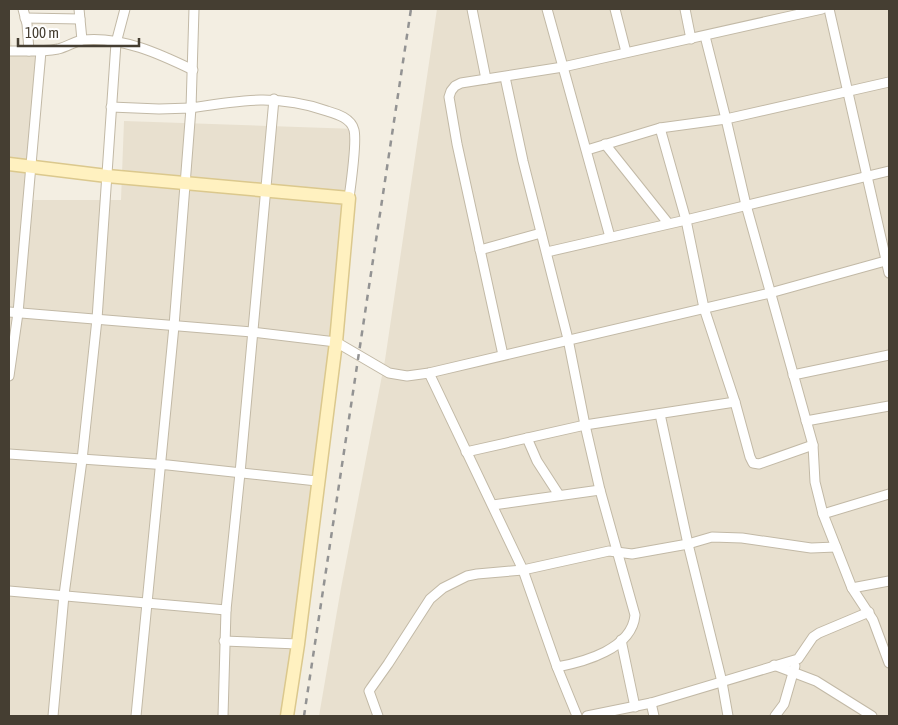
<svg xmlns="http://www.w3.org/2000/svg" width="898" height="725" viewBox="0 0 898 725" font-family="'Asap Condensed',sans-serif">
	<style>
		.residential { fill: #e8e0cf }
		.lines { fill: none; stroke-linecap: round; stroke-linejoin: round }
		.street-casing { stroke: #c2b9a6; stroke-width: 11 }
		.secondary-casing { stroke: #dbc88d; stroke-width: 15 }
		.street { stroke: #fff; stroke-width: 9 }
		.secondary { stroke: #fff1c0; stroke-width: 12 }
		.rail { stroke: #939393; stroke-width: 2.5; stroke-dasharray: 6 6; stroke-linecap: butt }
	</style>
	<rect width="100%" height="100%" fill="#f3eee2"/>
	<g class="residential">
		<path d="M437 9H889V716H319L341 588 385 360Z"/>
		<path d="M9 24 12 49 46 60 29 200H121L124 121 357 129 285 716H9Z"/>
	</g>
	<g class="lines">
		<g class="street-casing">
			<g id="street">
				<path d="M23 9 27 24 29 51"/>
				<path d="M79 9 82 40"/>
				<path d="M194 9 191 108C242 100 278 94 327 111 337 114 351 118 354 130 357 142 351 183 349 198"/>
				<path d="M472 9 486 79"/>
				<path d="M547 9 610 237"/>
				<path d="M615 9 626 52"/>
				<path d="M685 9 691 39"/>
				<path d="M829 9 889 273"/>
				<path d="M25 18 80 19"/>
				<path d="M705 36 726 119 746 205 813 445 815 482 823 514 852 588 873 620 889 663"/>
				<path d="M9 51C25 51 42 52 58 49 67 47 75 41 83 40 121 36 160 54 193 70"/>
				<path d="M505 77 523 161 568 339 585 425 600 490 635 615C632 649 584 662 557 667"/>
				<path d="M111 107 159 109 191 108 174 326 136 716"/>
				<path d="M660 128 686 220 704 308 735 402 750 457 753 463 759 464 813 445"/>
				<path d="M605 144 668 223"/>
				<path d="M587 150 660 128 726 119 889 82"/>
				<path d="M480 250 541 233"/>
				<path d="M547 252 686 220 889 171"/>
				<path d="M9 312 252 332 336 342 389 373 407 376 429 373 770 293 889 260"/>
				<path d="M503 355 457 144 449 97 451 91 455 86 461 83 563 67 822 9"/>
				<path d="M429 373 523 570 557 667 577 716"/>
				<path d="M793 375 889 355"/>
				<path d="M9 376 18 313 41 51"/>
				<path d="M660 414 688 544 722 682 728 716"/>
				<path d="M806 421 889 406"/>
				<path d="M527 438 537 461 559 495"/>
				<path d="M466 452 585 425 735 402"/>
				<path d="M9 454 168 465 317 481"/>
				<path d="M493 505 600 490"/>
				<path d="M823 514 889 494"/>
				<path d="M852 588 889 581"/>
				<path d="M9 591 226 610"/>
				<path d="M621 640 635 707"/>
				<path d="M224 641 298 644"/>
				<path d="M774 665 816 681 872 716"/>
				<path d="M651 703 654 716"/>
				<path d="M53 716 64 595 82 460 97 319 116 43 125 9"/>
				<path d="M223 716 226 610 240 473 274 99"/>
				<path d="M378 716 369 691 371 688 388 664 430 599 443 588 467 576 477 574 523 570 609 551 632 554 688 544 712 537 742 538 811 548 836 547"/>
				<path d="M587 716 651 703 798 659 813 637 819 633 869 612"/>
				<path d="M775 716 784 704 795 666"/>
			</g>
		</g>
		<g class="secondary-casing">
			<path id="secondary" d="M9 164 107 176 349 198 336 342 298 644 287 716"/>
		</g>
		<use href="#street" class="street"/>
		<use href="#secondary" class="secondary"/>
		<path class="rail" d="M304 716 411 9"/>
	</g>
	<rect width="898" height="725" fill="none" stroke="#453e32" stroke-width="20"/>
	<path d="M18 38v8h121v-8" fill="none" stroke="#453e32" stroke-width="2.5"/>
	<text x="25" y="38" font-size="15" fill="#453e32" stroke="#ffffff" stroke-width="4" paint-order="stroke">100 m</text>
</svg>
